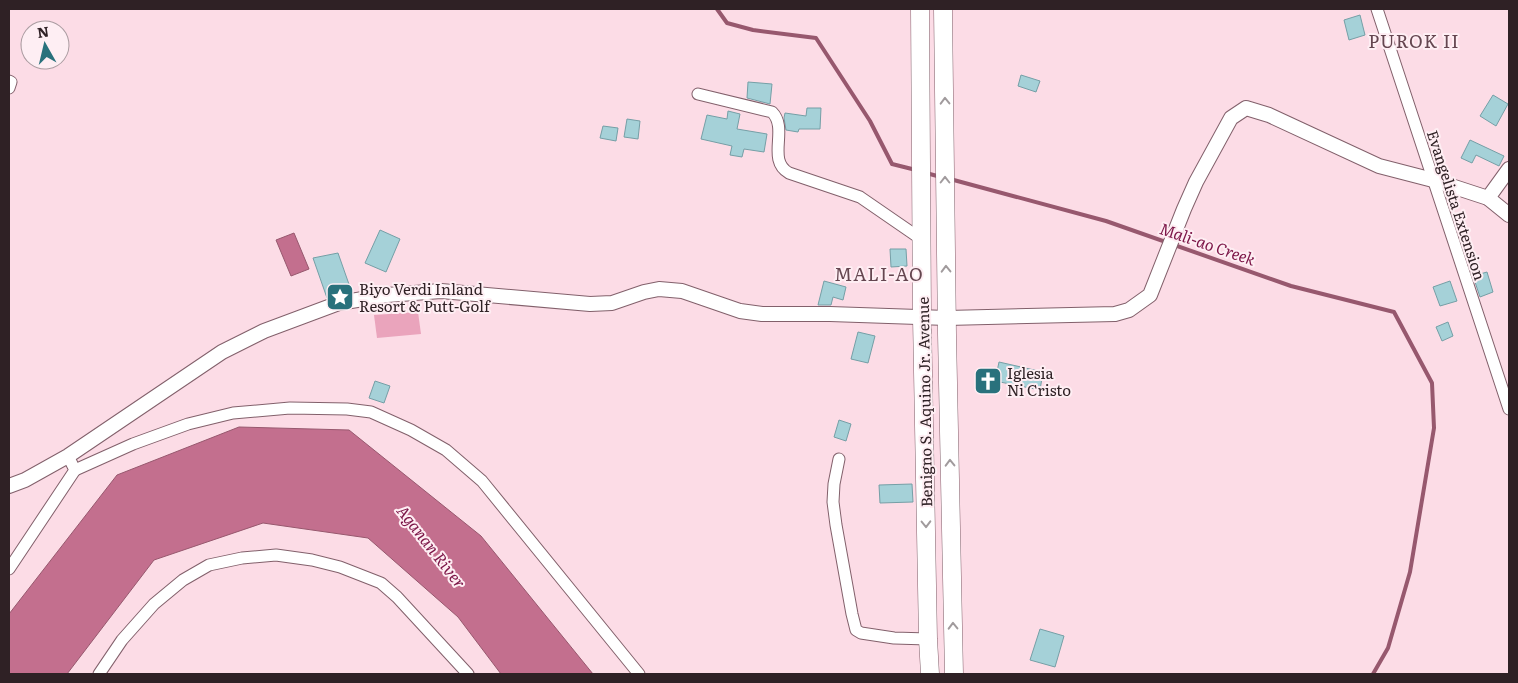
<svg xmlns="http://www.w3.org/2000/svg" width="1518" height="683" viewBox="0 0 1518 683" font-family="Literata,serif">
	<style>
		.green { fill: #eaa4bc }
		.water { fill: #c36f8e; stroke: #97586e }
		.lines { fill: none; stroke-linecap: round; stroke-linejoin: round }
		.stream { stroke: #97586e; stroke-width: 4 }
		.building { fill: #a5d1d8; stroke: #759fa6 }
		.minor-casing { stroke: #82606b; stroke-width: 13 }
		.tertiary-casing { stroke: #82606b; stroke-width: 16 }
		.primary-casing { stroke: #82606b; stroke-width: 19 }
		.minor { stroke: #fff; stroke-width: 11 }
		.tertiary { stroke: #fff; stroke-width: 14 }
		.primary { stroke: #fff; stroke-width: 18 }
		.oneway { stroke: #a19b9d }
		.labels { text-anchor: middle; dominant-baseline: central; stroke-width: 4; stroke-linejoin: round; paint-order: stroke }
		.street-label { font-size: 15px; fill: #2f2125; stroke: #feeef3 }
		.poi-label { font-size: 15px; fill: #2f2125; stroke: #feeef3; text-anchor: start }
		.water-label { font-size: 16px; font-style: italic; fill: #7c1547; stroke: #feeef3 }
		.quarter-label { font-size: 18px; letter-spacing: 1px; fill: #654650; stroke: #feeef3 }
	</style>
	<rect width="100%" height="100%" fill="#fcdce6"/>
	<path class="green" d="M418 312 421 334 377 338 374 315Z"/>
	<g class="water">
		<path d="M294 233 309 269 291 276 276 240Z"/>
		<path d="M239 427 349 430 481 536 593 674H501L458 617 368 538 263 523 154 560 67 674H9V614L117 475Z"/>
	</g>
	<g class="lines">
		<g class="stream">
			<path d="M717 9 727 23 753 30 816 38 870 121 892 164 916 170"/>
			<path d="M926 173 941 177"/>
			<path d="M950 179 1106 221 1291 286 1394 312 1432 383 1434 428 1410 572 1388 648 1373 674"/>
		</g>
	</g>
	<g class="building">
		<path d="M1360 15 1365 35 1349 40 1344 20Z"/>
		<path d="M1021 75 1040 81 1036 92 1018 86Z"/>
		<path d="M748 82 772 84 770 104 747 98Z"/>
		<path d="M1493 95 1508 104 1496 126 1480 116Z"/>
		<path d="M807 108H821L820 129H799L798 132 786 130 784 118 785 113 806 116Z"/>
		<path d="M728 111 740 114 737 129 767 134 764 152 744 149 742 157 730 155 732 146 701 139 707 115 727 119Z"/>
		<path d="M627 119 640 121 638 139 624 137Z"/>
		<path d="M603 126 618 128 616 141 600 138Z"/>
		<path d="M1470 140 1504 156 1499 166 1476 155 1472 163 1461 158Z"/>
		<path d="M380 230 400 239 386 272 365 263Z"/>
		<path d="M890 249H906L907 266 891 267Z"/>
		<path d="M338 253 351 290 327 298 313 258Z"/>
		<path d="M1487 272 1493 292 1480 297 1473 276Z"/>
		<path d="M824 281 846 287 843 300 833 297 831 305H818Z"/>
		<path d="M1450 281 1457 301 1440 306 1433 287Z"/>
		<path d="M1448 322 1453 336 1442 341 1436 327Z"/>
		<path d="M858 332 875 336 868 363 851 359Z"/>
		<path d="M999 362 1043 372 1040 390 995 381Z"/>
		<path d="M375 381 390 386 384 403 369 398Z"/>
		<path d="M839 420 851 424 846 441 834 437Z"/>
		<path d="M912 484 913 502 880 503 879 485Z"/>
		<path d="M1040 629 1064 636 1055 667 1030 660Z"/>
	</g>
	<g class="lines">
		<g class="minor-casing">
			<g id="minor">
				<path d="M1377 9 1509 409"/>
				<path d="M9 81 11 82 9 88"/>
				<path d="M698 94 772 112C789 129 766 160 789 173L860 197 921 239"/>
				<path d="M839 459 834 484 833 502 836 525 852 614 856 630 861 633 894 638 928 639"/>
				<path d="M75 470 133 444 188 424 233 413 290 408 347 409 371 412 411 430 446 450 482 481 639 674"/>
				<path d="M9 569 75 470 68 456"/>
				<path d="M99 674 122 640 154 604 183 580 209 565 242 558 276 555 312 560 340 567 381 583 397 597 468 674"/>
			</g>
		</g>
		<g class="tertiary-casing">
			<g id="tertiary">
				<path d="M1488 198 1509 169"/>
				<path d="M9 486 25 480 68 456 222 352 264 331 339 303 387 295 441 291 590 304 612 303 644 292 659 289 682 291 740 311 762 314H830L947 318 1115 314 1129 310 1150 295 1184 209 1196 182 1231 118 1246 108 1269 115 1379 166 1433 180 1488 198 1509 215"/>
			</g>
		</g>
		<g class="primary-casing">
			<g id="primary">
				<path d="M920 9 922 318 928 639 930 674"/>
				<path d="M943 9 947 334 954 674"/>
			</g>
		</g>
		<use href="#minor" class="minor"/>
		<use href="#tertiary" class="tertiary"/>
		<use href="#primary" class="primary"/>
	</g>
	<defs><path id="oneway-chevron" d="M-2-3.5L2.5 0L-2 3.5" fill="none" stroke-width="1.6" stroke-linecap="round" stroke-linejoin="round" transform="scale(1.25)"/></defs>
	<g class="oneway">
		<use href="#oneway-chevron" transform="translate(945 101) rotate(-91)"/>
		<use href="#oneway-chevron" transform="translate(945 180) rotate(-90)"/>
		<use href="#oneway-chevron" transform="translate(946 269) rotate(-91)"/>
		<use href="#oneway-chevron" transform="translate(950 463) rotate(-91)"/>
		<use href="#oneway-chevron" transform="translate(926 524) rotate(89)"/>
		<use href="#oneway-chevron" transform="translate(953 626) rotate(-91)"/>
	</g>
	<defs>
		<g id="sight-square" transform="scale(1.4375)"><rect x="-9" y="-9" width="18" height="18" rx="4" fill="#29717c" stroke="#feeef3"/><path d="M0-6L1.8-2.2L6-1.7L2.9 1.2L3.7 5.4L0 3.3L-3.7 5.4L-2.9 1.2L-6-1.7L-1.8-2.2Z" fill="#fff"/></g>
		<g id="church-square" transform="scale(1.4375)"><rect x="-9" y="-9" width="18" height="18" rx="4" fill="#29717c" stroke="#feeef3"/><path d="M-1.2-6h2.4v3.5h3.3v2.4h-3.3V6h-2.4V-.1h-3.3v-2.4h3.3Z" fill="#fff"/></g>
	</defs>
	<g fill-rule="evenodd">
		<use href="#sight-square" x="340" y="297"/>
		<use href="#church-square" x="988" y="381"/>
	</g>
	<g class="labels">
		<g class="street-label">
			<text transform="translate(1457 205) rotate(72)">Evangelista Extension</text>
			<text transform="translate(924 402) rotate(-91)">Benigno S. Aquino Jr. Avenue</text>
		</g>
		<g class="poi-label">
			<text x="359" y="288">Biyo Verdi Inland<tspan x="359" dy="17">Resort &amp; Putt-Golf</tspan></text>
			<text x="1007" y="372">Iglesia<tspan x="1007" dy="17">Ni Cristo</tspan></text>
		</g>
		<g class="water-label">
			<text transform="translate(1208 243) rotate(19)">Mali-ao Creek</text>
			<text transform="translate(432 546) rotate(52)">Aganan River</text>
		</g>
		<g class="quarter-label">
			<text x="1414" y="40">PUROK II</text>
			<text x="879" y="273">MALI-AO</text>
		</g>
	</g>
	<rect width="1518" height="683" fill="none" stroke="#2f2125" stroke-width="20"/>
	<g transform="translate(45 45) rotate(352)"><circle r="24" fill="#feeef3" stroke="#ab9ca1"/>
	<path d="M0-4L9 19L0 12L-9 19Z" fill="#29717c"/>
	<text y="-8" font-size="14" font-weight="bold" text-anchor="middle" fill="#2f2125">N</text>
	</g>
</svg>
